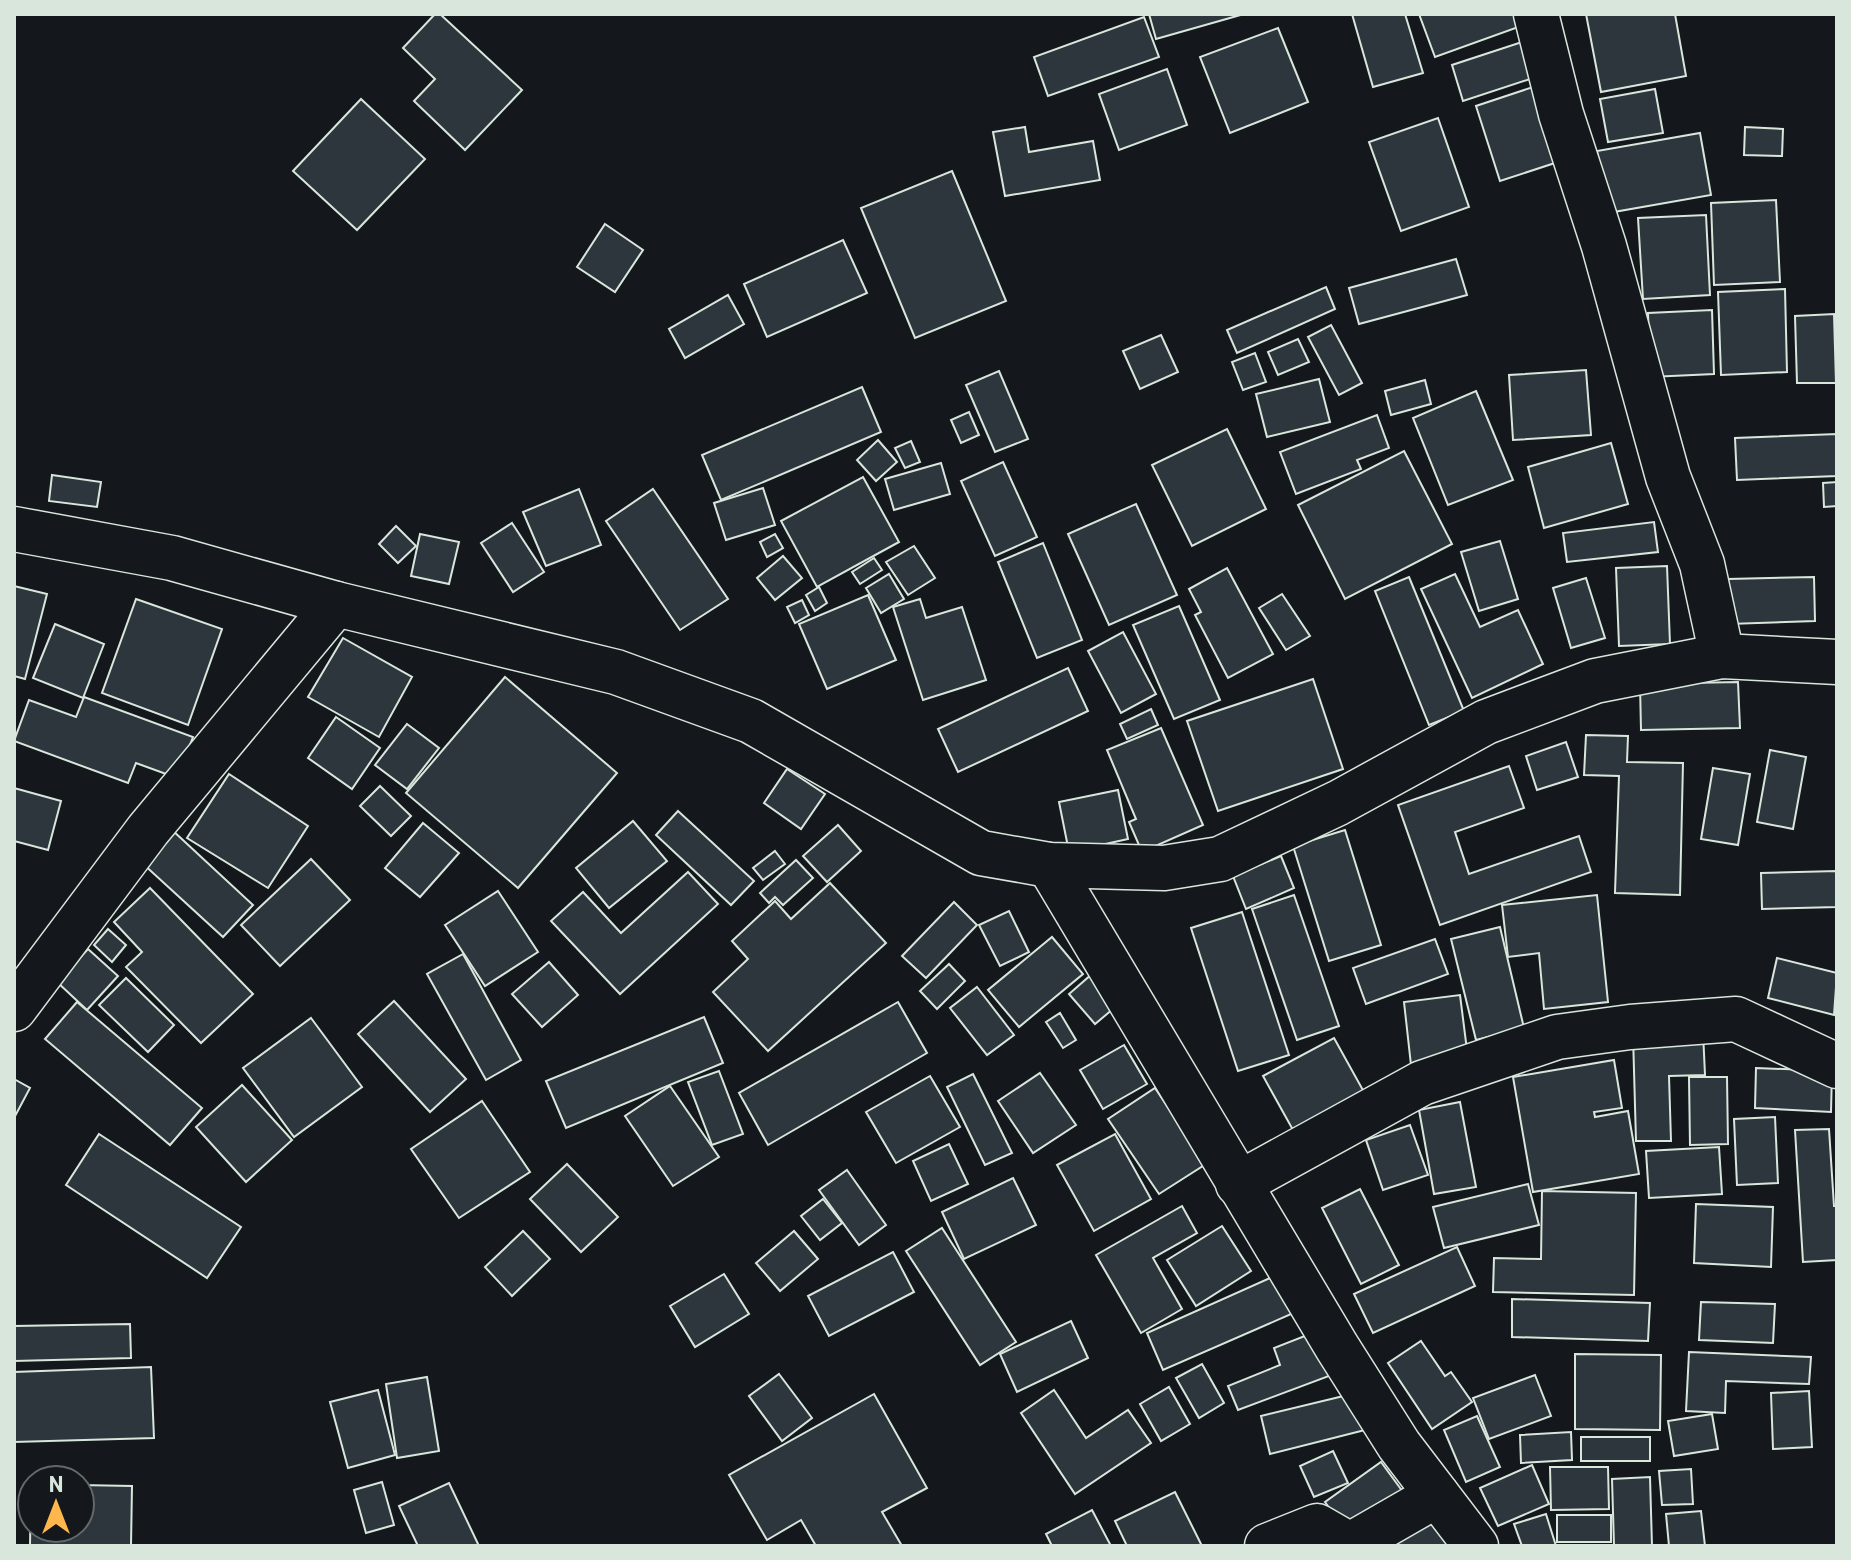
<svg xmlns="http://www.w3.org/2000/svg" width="1851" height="1560" viewBox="0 0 1851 1560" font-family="Barlow,sans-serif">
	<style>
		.building { fill: #2c363c; stroke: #d8e6dc; stroke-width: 2 }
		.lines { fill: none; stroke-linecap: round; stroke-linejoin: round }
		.minor-casing { stroke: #d8e6dc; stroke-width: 47 }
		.minor { stroke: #14181c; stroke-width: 44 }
	</style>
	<rect width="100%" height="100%" fill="#14181c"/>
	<g class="building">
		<path d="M435 14H440L522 90 465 150 414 101 435 79 403 48Z"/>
		<path d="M1149 14H1244L1156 39Z"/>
		<path d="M1352 14H1405L1423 73 1373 87Z"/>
		<path d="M1419 14H1519L1524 25 1435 57Z"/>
		<path d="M1586 14H1675L1686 76 1601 92Z"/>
		<path d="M1144 17 1159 57 1048 96 1034 57Z"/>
		<path d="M1278 28 1308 102 1230 133 1200 57Z"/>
		<path d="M1525 41 1536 77 1463 101 1452 65Z"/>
		<path d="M1167 69 1187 125 1119 150 1099 94Z"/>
		<path d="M1539 85 1564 160 1500 181 1476 106Z"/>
		<path d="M1655 89 1663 133 1608 142 1600 99Z"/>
		<path d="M361 99 425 159 357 230 293 171Z"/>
		<path d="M1438 118 1469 207 1401 231 1369 142Z"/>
		<path d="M1025 127 1029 152 1093 141 1100 180 1005 196 993 132Z"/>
		<path d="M1745 127 1783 129 1782 156 1744 155Z"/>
		<path d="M1700 133 1711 195 1608 213 1597 151Z"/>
		<path d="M952 171 1006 301 915 338 861 208Z"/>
		<path d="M1776 200 1780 282 1714 285 1711 203Z"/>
		<path d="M1706 215 1710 295 1643 299 1638 218Z"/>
		<path d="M605 224 643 250 615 292 577 267Z"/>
		<path d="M843 240 867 293 767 337 744 284Z"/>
		<path d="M1456 259 1467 295 1359 324 1349 288Z"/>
		<path d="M1326 287 1335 309 1237 353 1227 330Z"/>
		<path d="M1785 289 1787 372 1721 375 1718 292Z"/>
		<path d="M728 295 744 324 685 358 669 329Z"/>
		<path d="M1712 310 1714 374 1650 377 1648 313Z"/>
		<path d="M1834 314 1836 383H1797L1795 316Z"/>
		<path d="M1331 325 1362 383 1339 395 1308 337Z"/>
		<path d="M1161 335 1178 372 1140 389 1123 351Z"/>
		<path d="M1298 339 1309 362 1278 375 1268 352Z"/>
		<path d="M1255 353 1266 382 1243 390 1232 362Z"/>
		<path d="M1586 370 1591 435 1513 440 1509 375Z"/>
		<path d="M999 371 1028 439 995 452 966 385Z"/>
		<path d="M1319 379 1330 422 1267 437 1256 394Z"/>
		<path d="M1425 380 1431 404 1391 415 1385 391Z"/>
		<path d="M862 387 881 432 721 500 702 455Z"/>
		<path d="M1476 391 1513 480 1448 505 1413 418Z"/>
		<path d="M969 412 979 435 961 443 951 420Z"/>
		<path d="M1377 415 1389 448 1357 460 1361 469 1296 494 1280 452Z"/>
		<path d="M1227 429 1266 509 1192 546 1152 465Z"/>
		<path d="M1837 434V476L1737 480 1735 438Z"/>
		<path d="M878 440 897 462 876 481 857 460Z"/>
		<path d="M911 441 920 462 905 468 895 448Z"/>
		<path d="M1611 443 1628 504 1544 528 1528 467Z"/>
		<path d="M1404 451 1452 544 1345 599 1298 505Z"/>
		<path d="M1003 462 1037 537 995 556 961 481Z"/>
		<path d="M941 463 950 494 894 510 885 479Z"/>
		<path d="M52 475 101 482 97 507 49 501Z"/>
		<path d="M863 477 899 542 817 587 781 521Z"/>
		<path d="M1837 482V506L1824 507 1823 483Z"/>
		<path d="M763 488 775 525 726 540 714 503Z"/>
		<path d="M579 489 601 545 546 566 523 512Z"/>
		<path d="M653 489 728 599 680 630 606 521Z"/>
		<path d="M1136 504 1177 595 1109 625 1068 534Z"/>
		<path d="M1654 522 1658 552 1567 562 1563 533Z"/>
		<path d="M512 523 544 572 513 592 481 543Z"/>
		<path d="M396 526 416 546 398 563 379 544Z"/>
		<path d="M420 534 459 542 449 584 411 576Z"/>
		<path d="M775 534 783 548 767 557 760 542Z"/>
		<path d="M1500 541 1518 599 1479 611 1461 552Z"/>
		<path d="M1043 543 1082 640 1037 658 998 562Z"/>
		<path d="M914 546 935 578 908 595 886 562Z"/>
		<path d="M783 556 802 578 775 600 757 578Z"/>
		<path d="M874 558 882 570 860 584 852 572Z"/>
		<path d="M1667 566 1670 644 1619 646 1616 568Z"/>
		<path d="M1227 568 1273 654 1228 678 1195 615 1201 612 1189 589Z"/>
		<path d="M889 574 904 599 881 613 866 588Z"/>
		<path d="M1455 574 1480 627 1518 610 1543 664 1472 698 1421 589Z"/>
		<path d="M1409 577 1464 711 1429 725 1375 591Z"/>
		<path d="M1814 577 1815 621 1729 624 1728 579Z"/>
		<path d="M1586 578 1605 638 1571 648 1553 588Z"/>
		<path d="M14 586 47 594 25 679 14 676Z"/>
		<path d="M819 587 827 603 815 611 806 595Z"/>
		<path d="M1282 594 1310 636 1286 650 1259 608Z"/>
		<path d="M868 595 896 660 827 689 799 624Z"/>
		<path d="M136 599 222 629 188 725 102 693Z"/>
		<path d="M920 599 926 618 962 607 986 680 923 700 893 607Z"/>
		<path d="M802 600 809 615 795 623 787 607Z"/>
		<path d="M1179 606 1220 700 1174 719 1133 625Z"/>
		<path d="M55 624 104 644 83 698 33 678Z"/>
		<path d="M1123 632 1156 694 1121 713 1088 651Z"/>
		<path d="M343 638 412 677 379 737 308 697Z"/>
		<path d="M1068 668 1088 711 958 772 938 729Z"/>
		<path d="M505 677 617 773 518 888 406 793Z"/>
		<path d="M1313 679 1343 769 1218 811 1187 721Z"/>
		<path d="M1738 682 1740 728 1641 730 1640 684Z"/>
		<path d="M84 697 193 737 177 778 136 763 128 783 14 741 29 700 76 717Z"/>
		<path d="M1151 709 1158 725 1127 739 1120 724Z"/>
		<path d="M336 717 380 748 352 789 308 758Z"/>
		<path d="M407 724 439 748 407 789 375 765Z"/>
		<path d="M1161 728 1203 825 1142 852 1129 822 1136 819 1107 750Z"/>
		<path d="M1586 735 1628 736 1627 762 1683 763 1680 895 1615 893 1619 776 1584 775Z"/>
		<path d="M1566 742 1578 777 1537 790 1526 756Z"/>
		<path d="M1770 750 1806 757 1793 829 1757 822Z"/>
		<path d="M1509 766 1524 808 1455 832 1469 874 1579 836 1591 872 1440 925 1398 805Z"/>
		<path d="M1713 768 1750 774 1738 845 1701 839Z"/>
		<path d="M787 769 825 794 801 829 764 803Z"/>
		<path d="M229 774 308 826 268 888 187 838Z"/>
		<path d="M380 786 411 816 391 836 360 806Z"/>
		<path d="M14 788 61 801 48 850 14 841Z"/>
		<path d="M1118 790 1128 839 1069 852 1059 802Z"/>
		<path d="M678 811 754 881 731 905 656 835Z"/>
		<path d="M633 821 667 861 609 908 576 868Z"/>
		<path d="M423 823 459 853 420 897 385 868Z"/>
		<path d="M838 825 861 851 827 882 803 856Z"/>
		<path d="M171 829 253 905 223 937 141 862Z"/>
		<path d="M1345 830 1381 945 1329 961 1293 846Z"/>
		<path d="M775 851 785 864 763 880 753 868Z"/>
		<path d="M1281 856 1294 888 1246 909 1233 876Z"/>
		<path d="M311 859 350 900 280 966 241 925Z"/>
		<path d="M796 860 813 878 783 905 775 897 769 903 760 893Z"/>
		<path d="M1837 871V907L1762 909 1761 873Z"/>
		<path d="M688 872 718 904 620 994 551 921 583 892 621 933Z"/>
		<path d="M830 883 886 943 768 1051 713 992 748 959 732 941 775 901 791 919Z"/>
		<path d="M150 888 253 994 201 1043 126 967 142 952 114 922Z"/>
		<path d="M498 891 538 952 485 986 445 925Z"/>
		<path d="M1294 895 1339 1026 1297 1040 1252 909Z"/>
		<path d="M1597 895 1608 1002 1544 1009 1539 953 1508 957 1502 905Z"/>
		<path d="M954 902 977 925 926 978 902 956Z"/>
		<path d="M1009 911 1029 952 1000 966 979 925Z"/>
		<path d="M1242 912 1289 1055 1238 1071 1191 928Z"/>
		<path d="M1500 927 1524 1028 1476 1040 1451 939Z"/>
		<path d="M108 929 126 945 112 962 94 945Z"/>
		<path d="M1052 937 1083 974 1019 1027 988 990Z"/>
		<path d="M1435 939 1448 974 1366 1004 1353 968Z"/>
		<path d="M88 949 118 976 87 1010 57 982Z"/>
		<path d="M463 954 521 1060 486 1080 427 974Z"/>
		<path d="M1777 958 1837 973 1834 1015 1768 998Z"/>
		<path d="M549 962 578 995 542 1027 512 994Z"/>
		<path d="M949 964 965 981 937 1009 920 991Z"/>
		<path d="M1092 974 1119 1004 1095 1024 1069 994Z"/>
		<path d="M126 978 174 1025 148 1052 99 1005Z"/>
		<path d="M977 987 1014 1035 987 1055 950 1008Z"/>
		<path d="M1460 995 1468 1058 1411 1065 1404 1002Z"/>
		<path d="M394 1001 466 1079 430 1112 358 1034Z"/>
		<path d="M77 1002 202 1108 170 1145 45 1039Z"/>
		<path d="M898 1002 927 1053 768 1145 739 1093Z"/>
		<path d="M1060 1013 1076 1040 1063 1048 1046 1022Z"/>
		<path d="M704 1017 723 1063 566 1128 546 1081Z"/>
		<path d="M311 1018 362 1087 294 1137 243 1068Z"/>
		<path d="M1703 1032 1705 1075 1669 1076 1671 1141H1636L1633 1035Z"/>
		<path d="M1334 1038 1364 1092 1293 1130 1263 1076Z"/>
		<path d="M1124 1045 1147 1084 1103 1109 1080 1070Z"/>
		<path d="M1614 1060 1622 1108 1594 1112 1595 1117 1628 1111 1639 1174 1533 1192 1513 1077Z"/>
		<path d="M1756 1068 1832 1071 1831 1112 1755 1108Z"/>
		<path d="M719 1071 743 1134 712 1145 688 1082Z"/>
		<path d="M1040 1073 1076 1125 1033 1153 998 1101Z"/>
		<path d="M973 1074 1012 1153 985 1165 947 1087Z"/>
		<path d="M930 1076 960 1127 896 1163 866 1112Z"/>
		<path d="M1689 1077H1727L1728 1144 1690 1145Z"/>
		<path d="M14 1079 30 1088 14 1118Z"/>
		<path d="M242 1085 292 1140 246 1182 196 1127Z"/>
		<path d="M670 1086 719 1157 673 1186 625 1116Z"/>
		<path d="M1155 1088 1206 1164 1159 1194 1108 1119Z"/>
		<path d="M482 1101 530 1172 459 1218 411 1149Z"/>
		<path d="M1460 1102 1476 1187 1434 1194 1419 1110Z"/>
		<path d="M1775 1117 1778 1183 1737 1185 1734 1119Z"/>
		<path d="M1410 1125 1428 1175 1383 1190 1366 1140Z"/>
		<path d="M1829 1129 1834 1206H1837V1260L1803 1262 1795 1130Z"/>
		<path d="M99 1134 241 1227 207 1278 66 1185Z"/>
		<path d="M1115 1134 1151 1199 1094 1231 1057 1165Z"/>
		<path d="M949 1144 968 1184 931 1201 913 1161Z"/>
		<path d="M1719 1147 1722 1194 1649 1198 1646 1151Z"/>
		<path d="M567 1164 618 1217 581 1252 530 1199Z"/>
		<path d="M847 1170 886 1225 859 1245 819 1190Z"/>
		<path d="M1013 1178 1036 1225 964 1259 942 1212Z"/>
		<path d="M1528 1184 1539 1225 1444 1248 1433 1207Z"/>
		<path d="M1360 1189 1399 1265 1361 1284 1322 1208Z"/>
		<path d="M1542 1191 1636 1193 1634 1295 1493 1292 1494 1258 1541 1259Z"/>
		<path d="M823 1199 842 1223 820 1240 801 1216Z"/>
		<path d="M1696 1204 1773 1207 1771 1267 1694 1263Z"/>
		<path d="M1182 1206 1197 1233 1153 1258 1182 1309 1141 1333 1096 1255Z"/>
		<path d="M1222 1226 1251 1271 1196 1306 1167 1260Z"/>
		<path d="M942 1228 1016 1342 980 1365 906 1251Z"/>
		<path d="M523 1231 550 1259 512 1296 485 1267Z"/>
		<path d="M794 1231 818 1259 780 1291 756 1263Z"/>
		<path d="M1457 1247 1475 1286 1373 1333 1354 1294Z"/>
		<path d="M893 1252 914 1292 829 1336 808 1296Z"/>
		<path d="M1281 1273 1298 1311 1163 1370 1147 1333Z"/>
		<path d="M724 1274 749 1314 695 1347 670 1306Z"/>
		<path d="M1512 1299 1650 1303 1648 1341 1512 1337Z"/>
		<path d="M1701 1302 1775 1304 1773 1343 1699 1340Z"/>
		<path d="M1071 1321 1088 1358 1017 1392 1000 1354Z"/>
		<path d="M130 1324 131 1358 14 1361V1326Z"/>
		<path d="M1320 1330 1337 1373 1238 1410 1228 1386 1280 1365 1274 1348Z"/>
		<path d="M1421 1341 1445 1376 1451 1372 1472 1402 1432 1429 1388 1363Z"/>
		<path d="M1689 1352 1811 1357 1809 1384 1726 1381 1725 1413 1686 1411Z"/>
		<path d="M1575 1354 1661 1355 1660 1430 1575 1429Z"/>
		<path d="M1202 1364 1224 1403 1199 1418 1176 1378Z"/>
		<path d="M151 1367 154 1438 14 1442V1372Z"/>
		<path d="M779 1374 812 1418 782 1441 749 1396Z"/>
		<path d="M1535 1375 1551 1416 1489 1439 1473 1398Z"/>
		<path d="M427 1377 439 1451 397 1458 386 1384Z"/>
		<path d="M1169 1387 1190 1424 1161 1441 1140 1404Z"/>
		<path d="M378 1390 395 1455 348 1468 330 1402Z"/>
		<path d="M1054 1390 1086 1438 1128 1410 1151 1443 1075 1494 1021 1413Z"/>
		<path d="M1809 1391 1812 1447 1773 1449 1771 1393Z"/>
		<path d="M1356 1393 1365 1430 1270 1454 1261 1416Z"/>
		<path d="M874 1394 927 1488 882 1512 902 1546H816L801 1520 767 1540 729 1475Z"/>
		<path d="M1712 1414 1718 1449 1674 1456 1668 1421Z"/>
		<path d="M1477 1416 1500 1467 1466 1482 1444 1430Z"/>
		<path d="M1571 1432 1572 1460 1521 1463 1520 1435Z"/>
		<rect x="1581" y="1437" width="69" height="24"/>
		<path d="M1333 1451 1348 1483 1314 1497 1300 1466Z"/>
		<path d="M1381 1462 1403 1492 1346 1532 1325 1502Z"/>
		<path d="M1532 1465 1549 1504 1498 1526 1480 1488Z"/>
		<path d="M1550 1467H1608L1609 1509 1551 1510Z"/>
		<path d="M1691 1469 1693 1504 1662 1505 1659 1471Z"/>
		<path d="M1650 1477 1652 1546H1614L1612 1479Z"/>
		<path d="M382 1482 394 1525 366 1533 354 1490Z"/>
		<path d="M449 1483 479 1546H418L399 1506Z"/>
		<path d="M31 1484 32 1528H80V1485L132 1486 131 1546H30Z"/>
		<path d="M1175 1492 1202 1546H1127L1115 1521Z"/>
		<path d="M1092 1510 1111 1546H1052L1046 1534Z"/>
		<path d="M1701 1511 1705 1546H1669L1666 1514Z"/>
		<path d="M1546 1514 1556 1546H1522L1514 1524Z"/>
		<rect x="1557" y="1515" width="54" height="27"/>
		<path d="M1431 1516 1449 1546H1375Z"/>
	</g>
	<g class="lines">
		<g class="minor-casing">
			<g id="minor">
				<path d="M1536 14 1561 114 1604 246 1668 477 1702 564 1722 656"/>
				<path d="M14 529 172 558 336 604 616 672 751 721 981 853 1049 865 1164 868 1220 859 1338 803 1486 722 1595 681 1722 656 1837 662"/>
				<path d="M1049 865 1337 1347 1399 1445 1476 1546"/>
				<path d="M14 1009 148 830 336 604"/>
				<path d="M1238 1184 1422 1083 1557 1037 1630 1027 1736 1019 1837 1066"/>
				<path d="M1267 1546 1317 1526 1350 1545 1437 1495"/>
			</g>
		</g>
		<use href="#minor" class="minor"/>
	</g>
	<rect width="1851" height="1560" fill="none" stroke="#d8e6dc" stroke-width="32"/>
	<g transform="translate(56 1504)"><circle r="38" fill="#14181c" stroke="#626a69" stroke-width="2"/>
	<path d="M0-6L14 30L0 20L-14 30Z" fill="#ffb74d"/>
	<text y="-12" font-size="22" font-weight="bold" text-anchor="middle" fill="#d8e6dc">N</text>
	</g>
</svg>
